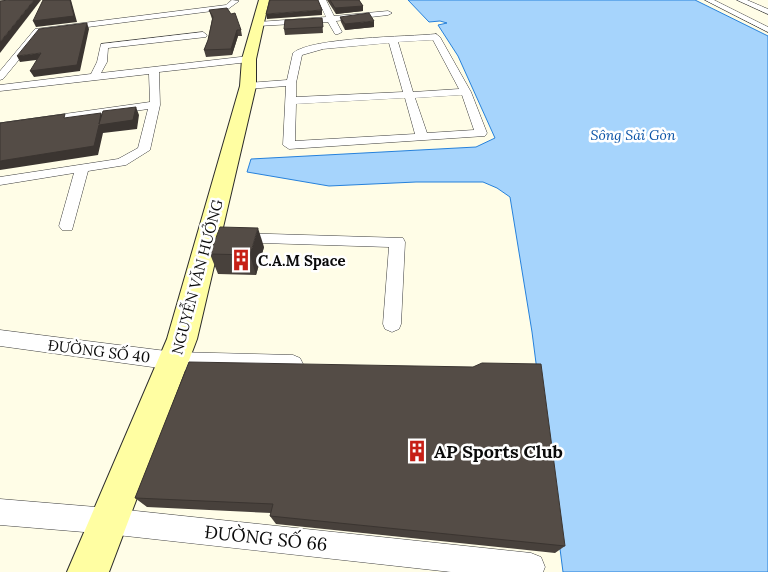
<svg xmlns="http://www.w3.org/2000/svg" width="768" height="572" viewBox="0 0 768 572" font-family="Lora,serif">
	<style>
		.water { fill: #a6d4fc; stroke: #2681db }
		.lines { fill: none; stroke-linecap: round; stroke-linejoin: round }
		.street-casing { stroke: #3d3d3d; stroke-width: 1 }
		.secondary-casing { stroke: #2c2c2c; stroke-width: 2 }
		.street { fill: #fff; fill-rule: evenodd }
		.secondary { fill: #fffea2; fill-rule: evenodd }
		.wall { fill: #48413c }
		.shaded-wall { fill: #3b3531 }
		.building { fill: #544c46; stroke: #3b3531 }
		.labels { text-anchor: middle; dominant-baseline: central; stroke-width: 5; stroke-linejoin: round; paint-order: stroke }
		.far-water-label { font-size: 14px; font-style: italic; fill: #0952a6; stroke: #fff }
		.poi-label { font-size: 15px; font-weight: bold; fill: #0a0a0a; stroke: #fff; text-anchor: start }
		.street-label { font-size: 15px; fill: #0a0a0a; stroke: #fff }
		.near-poi-label { font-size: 18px; font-weight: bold; fill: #0a0a0a; stroke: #fff; text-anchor: start }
		.near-street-label { font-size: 18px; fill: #0a0a0a; stroke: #fff }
	</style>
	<rect width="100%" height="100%" fill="#fffde7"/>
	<path class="water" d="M408 0H695L768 36V572H563L532 332 510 197 497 188 483 182H416L329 186 247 172 251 159 476 147 495 138 458 56 438 25 447 23 440 21 429 22Z"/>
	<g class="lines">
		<g class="street-casing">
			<g id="street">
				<path d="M232 0 239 1 228 9 41 33 3 79 0 80V71L35 29 226 5Z"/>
				<path d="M318 0H326L334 16 388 11 392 13 388 15 336 21 342 32 338 34H335L328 22 258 26 254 24 258 22 326 17Z"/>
				<path d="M705 0H714L768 27V32Z"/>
				<path d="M737 0H747L768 9V14Z"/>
				<path d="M203 32 207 35 206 37 108 48 107 62 101 73 249 56 254 59 249 62 159 72 160 105 150 150 126 165 88 171 72 230H62L59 226 74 173 0 185V177L118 159 138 148 148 109 0 131V123L150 102 149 74 0 91V85L91 74 97 62 101 44Z"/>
				<path d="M436 34 440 37 471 92 487 133 485 136 289 149 283 145 286 86 248 89 243 86 248 83 287 80 293 53C312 37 408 37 436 34ZM433 40 459 89 413 92 398 42ZM389 43 403 92 296 97V83L302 55 323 49ZM462 95 474 130 427 133 415 98ZM405 98 415 134 295 141 296 104Z"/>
				<path d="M237 233 403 238 405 242 401 324 399 329 392 332 385 329 383 324 389 247 231 242 229 238 231 234Z"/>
				<path d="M0 330 174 352 293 355 300 358 303 364 300 370 293 373 174 370 0 346Z"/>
				<path d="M0 499 108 508 531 553 541 557 545 567 543 572H451L108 534 0 525Z"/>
			</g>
		</g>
		<g class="secondary-casing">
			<path id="secondary" d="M259 0H269L256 59V86L197 339 109 572H67L167 339 240 86 242 59Z"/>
		</g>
		<use href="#street" class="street"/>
		<use href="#secondary" class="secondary"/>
	</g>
	<g class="wall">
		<path d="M327 0H359L363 6V11L336 14Z"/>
		<path d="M209 10 231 14 241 30 242 36H238L232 55 206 57 204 50 208 40 212 19Z"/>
		<path d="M340 17 374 27 345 30 341 22Z"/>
		<path d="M322 18 323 33 285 35 284 29Z"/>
		<path d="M264 247 256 275 218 274 210 254Z"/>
		<path d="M189 362 565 546 555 553 276 524 270 516 271 513 147 507 135 498Z"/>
	</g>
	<g class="shaded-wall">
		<path d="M34 0H41L0 53V42Z"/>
		<path d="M70 0H71L77 22 36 27 33 21Z"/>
		<path d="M363 6V11L336 14 335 8Z"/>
		<path d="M322 10V15L267 19 266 14Z"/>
		<path d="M374 21V27L345 30V24Z"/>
		<path d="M87 23 89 29 80 71 34 77 30 71Z"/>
		<path d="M237 30 238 36 232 55 231 49Z"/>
		<path d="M41 53 44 59 20 62 17 56Z"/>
		<path d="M136 107 139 115 137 129 103 133 98 155 0 170V161L101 113 105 121Z"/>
		<path d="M258 228 264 247 256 275 250 255Z"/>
	</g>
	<g class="building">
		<path d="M9 0H34L0 42V1Z"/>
		<path d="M43 0H70L74 16 33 21Z"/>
		<path d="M270 0H318L322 10 266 14Z"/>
		<path d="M330 0H359L363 6 335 8Z"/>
		<path d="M227 8 231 14 235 13 241 30H237L231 49 204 50 208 40 213 17 209 10Z"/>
		<path d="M369 13 374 21 345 24 340 17Z"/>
		<path d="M322 18 323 27 284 29 285 20Z"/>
		<path d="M87 23 77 65 30 71 41 53 17 56 39 29Z"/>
		<path d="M136 107 133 120 99 125 94 146 0 161V123L65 114 64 118 101 113 99 124 103 111Z"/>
		<path d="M220 227 258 228 250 255 210 254Z"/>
		<path d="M189 362 473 367 482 363 541 364 565 546 270 516 273 504 135 498Z"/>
	</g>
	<defs>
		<g id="building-bare" transform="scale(1.725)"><path d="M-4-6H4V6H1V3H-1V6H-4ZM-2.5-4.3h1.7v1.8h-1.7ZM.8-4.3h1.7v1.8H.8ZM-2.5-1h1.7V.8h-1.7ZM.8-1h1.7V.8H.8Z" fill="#c61f16" stroke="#fff" stroke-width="2.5" paint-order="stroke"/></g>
	</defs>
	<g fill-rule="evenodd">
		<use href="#building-bare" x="241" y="260"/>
		<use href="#building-bare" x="417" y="451"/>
	</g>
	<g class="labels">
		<g class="far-water-label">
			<text x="633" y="135">Sông Sài Gòn</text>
		</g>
		<g class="poi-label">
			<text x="258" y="260">C.A.M Space</text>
		</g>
		<g class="street-label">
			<text transform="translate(197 277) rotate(-75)">NGUYỄN VĂN HƯỞNG</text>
			<text transform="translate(99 351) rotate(7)">ĐƯỜNG SỐ 40</text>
		</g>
		<g class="near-poi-label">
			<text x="434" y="451">AP Sports Club</text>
		</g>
		<g class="near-street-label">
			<text transform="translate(266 538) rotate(6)">ĐƯỜNG SỐ 66</text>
		</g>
	</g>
</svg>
